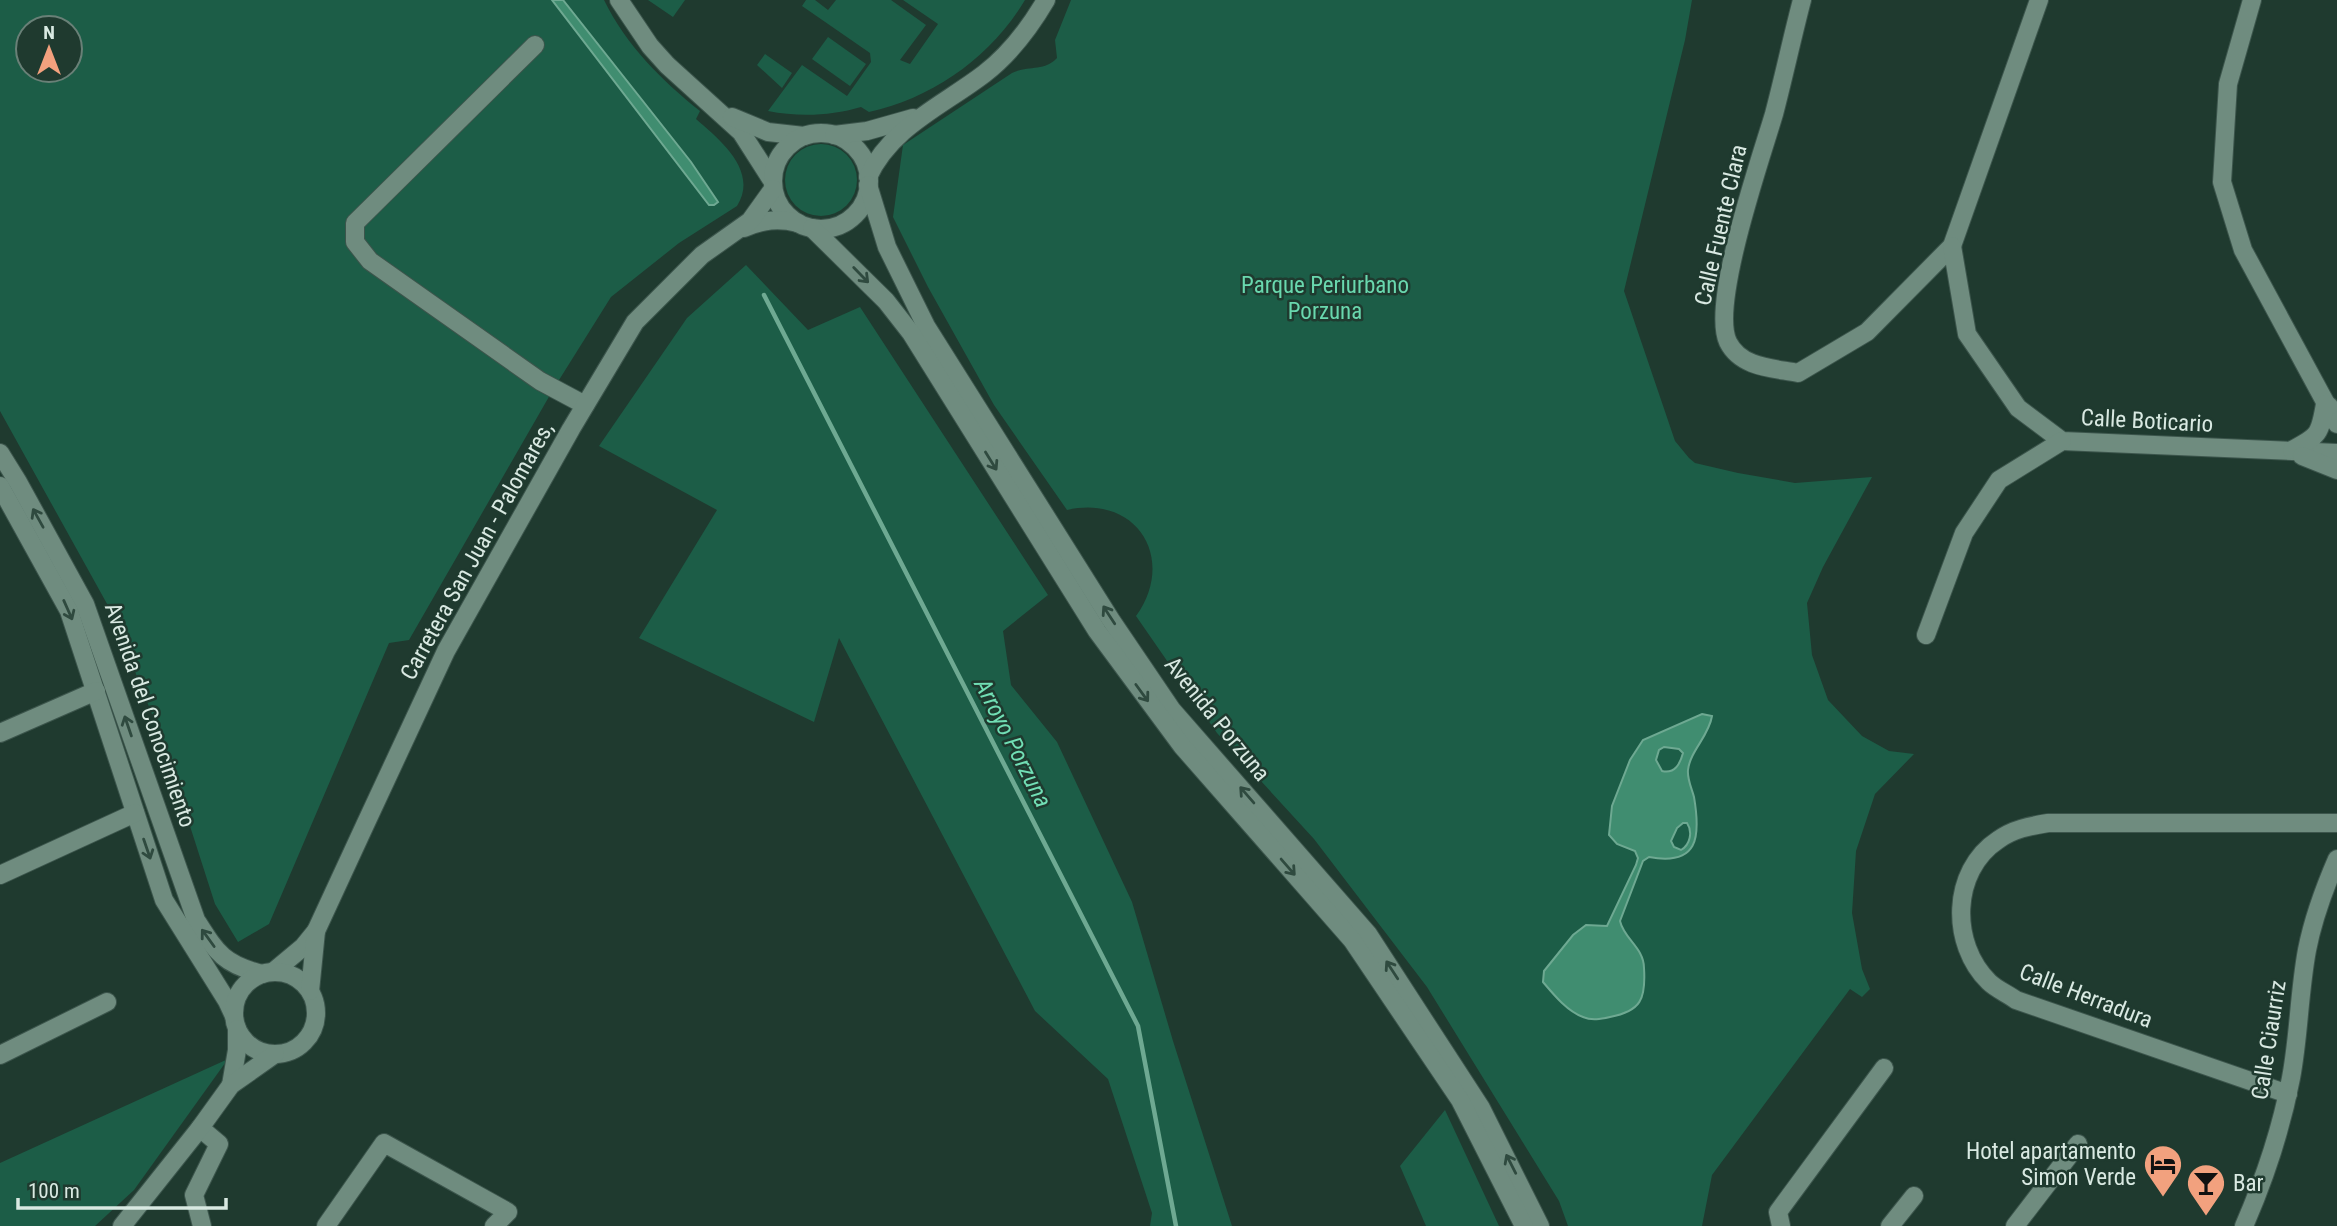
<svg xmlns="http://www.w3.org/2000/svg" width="2337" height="1226" viewBox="0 0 2337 1226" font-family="'Roboto Condensed',sans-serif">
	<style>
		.green { fill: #1c5d47; fill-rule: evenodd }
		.water { fill: #408d70; stroke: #6ea992; stroke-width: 2; fill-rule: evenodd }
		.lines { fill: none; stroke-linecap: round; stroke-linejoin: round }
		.stream { stroke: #6ea992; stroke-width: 4.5 }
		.minor-casing { stroke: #3c554c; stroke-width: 20 }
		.minor { stroke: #6f8c7f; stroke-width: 18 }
		.oneway { stroke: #2f4a3f }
		.labels { text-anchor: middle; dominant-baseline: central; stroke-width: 5; stroke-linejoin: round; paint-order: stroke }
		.street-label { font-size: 23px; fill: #d9e9e2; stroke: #1f3a2f }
		.park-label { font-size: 23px; fill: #69d8ae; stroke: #1f3a2f }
		.poi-label { font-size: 23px; fill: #d9e9e2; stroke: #1f3a2f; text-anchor: end }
		.water-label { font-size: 24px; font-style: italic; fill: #71dfb5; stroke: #1f3a2f }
	</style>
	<rect width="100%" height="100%" fill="#1f3a2f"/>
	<g class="green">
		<path d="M0 0H604C626 45 661 80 700 111L696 119C720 140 759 171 737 206L679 243 611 297 554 388 409 640 389 643 269 924 238 942 215 904 163 742 111 611 0 411ZM28 28H70V70H28Z"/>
		<path d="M648 0H685L673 17Z"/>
		<path d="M806 0H815L828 10 836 0H891L926 25 900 60 910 64 938 24 903 0H1025C991 57 933 98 869 112L861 107C831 116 798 117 768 111L802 65 847 96 871 62 870 53 802 6Z"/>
		<path d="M1071 0H1692L1685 40 1624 291 1675 441 1689 458 1695 463 1738 473 1795 483 1872 477 1823 567 1807 603 1812 655 1828 700 1862 736 1889 751 1914 754 1875 794 1856 851 1852 913 1862 969 1870 989 1862 997 1850 989 1712 1175 1702 1226H1568L1559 1201 1427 987 1314 839 1217 733 1136 616C1177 559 1137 494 1067 510L994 405 928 287 893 217 903 145 1012 73C1028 65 1044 72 1057 58L1055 40Z"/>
		<path d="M828 37 866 64 850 86 812 59Z"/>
		<path d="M765 54 792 73 782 88 757 65Z"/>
		<circle cx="821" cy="180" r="36"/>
		<path d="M746 265 808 330 860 307 1048 595 1003 631 1011 685 1057 742 1132 902 1173 1041 1232 1226H1150L1152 1213 1108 1079 1035 1011 839 638 814 722 639 638 717 510 599 446 687 318Z"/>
		<path d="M228 1059 134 1190 95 1226H0V1163Z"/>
		<path d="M1445 1110 1499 1226H1426L1400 1166Z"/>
	</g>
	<g class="water">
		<path d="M552 0H563L691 162 718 202 714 205H709Z"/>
		<path d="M1702 714 1712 716C1709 736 1690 751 1688 770 1687 779 1692 789 1694 797 1701 838 1698 866 1649 857L1643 861 1620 921C1624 939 1644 948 1644 968 1646 999 1641 1011 1610 1017 1601 1019 1592 1021 1583 1017 1567 1011 1554 995 1543 982L1544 971 1573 935 1586 925 1607 926 1636 865 1638 858 1635 851 1617 844 1609 835 1612 806 1630 760 1643 740ZM1664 747 1679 749 1683 753C1680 764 1675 774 1662 771L1656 760 1659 750ZM1683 823H1687C1693 832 1690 845 1681 850L1674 847 1671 841 1677 828Z"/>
	</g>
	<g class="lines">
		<path class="stream" d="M764 295 1138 1026 1176 1226"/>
		<g class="minor-casing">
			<g id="minor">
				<path d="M619 0 650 46 667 65 741 132 773 182"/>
				<path d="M1802 0C1792 38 1784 76 1774 114 1761 158 1710 304 1728 342 1741 368 1773 368 1798 373L1867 332 1952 246 2039 0"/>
				<path d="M2252 0 2228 84 2222 182 2243 250 2337 424"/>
				<path d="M535 45 355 223V242L370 261 540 381 585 405"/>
				<path d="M732 117 768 132 804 136"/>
				<circle cx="821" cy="181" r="48"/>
				<path d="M834 135 867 131 913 118"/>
				<path d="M868 177C891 127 942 106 984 74 1010 54 1029 29 1046 0"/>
				<path d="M868 185 887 247 926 326 1111 620 1172 710 1368 934 1481 1108 1540 1226"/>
				<path d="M744 228C763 220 778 218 798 223"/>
				<path d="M812 228 886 301 911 333 1097 631 1182 746 1352 940 1460 1100 1524 1226"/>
				<path d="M1952 246 1967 334 2018 408 2062 441 2337 453"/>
				<path d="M2292 450C2319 436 2320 434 2325 404L2329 406"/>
				<path d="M0 453 18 482 85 604 196 920C217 953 223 964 262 974"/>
				<path d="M2302 456 2337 470"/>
				<path d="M0 486 69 611 164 900 227 1001 234 1016"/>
				<path d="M1926 635 1964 533 1999 480 2062 441"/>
				<path d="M0 733 96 691"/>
				<path d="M0 875 135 813"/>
				<path d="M273 972 303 947 316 931"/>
				<circle cx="275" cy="1013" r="41"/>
				<path d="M310 991 316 931 365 825 446 651 571 429 635 322 702 255 750 221 773 189"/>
				<path d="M0 1055 107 1002"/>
				<path d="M231 1085 237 1050V1029"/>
				<path d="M2288 1094 2016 1000C2008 994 1996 989 1989 982 1950 944 1951 871 1998 840 2013 829 2030 826 2048 823H2337"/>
				<path d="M200 1128 219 1144 194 1195 202 1226"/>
				<path d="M122 1226 200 1128 231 1085 275 1054"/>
				<path d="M326 1226 384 1143 508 1212 494 1226"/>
				<path d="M1781 1226 1778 1212 1884 1068"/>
				<path d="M1890 1226 1914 1196"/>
				<path d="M2015 1226 2078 1144"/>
				<path d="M2244 1226C2265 1178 2281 1130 2291 1078 2299 1036 2299 993 2307 950 2313 919 2324 889 2337 859"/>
			</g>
		</g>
		<use href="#minor" class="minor"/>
	</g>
	<defs><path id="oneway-shaft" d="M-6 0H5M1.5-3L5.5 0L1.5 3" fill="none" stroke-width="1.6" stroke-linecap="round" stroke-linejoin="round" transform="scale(1.75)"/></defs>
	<g class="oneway">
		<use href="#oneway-shaft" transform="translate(861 275) rotate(46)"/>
		<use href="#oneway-shaft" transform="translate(991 461) rotate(58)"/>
		<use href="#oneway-shaft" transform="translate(38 518) rotate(-119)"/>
		<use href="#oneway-shaft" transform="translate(68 610) rotate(66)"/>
		<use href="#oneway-shaft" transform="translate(1109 615) rotate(-123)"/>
		<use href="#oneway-shaft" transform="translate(1142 693) rotate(54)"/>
		<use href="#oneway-shaft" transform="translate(128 726) rotate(-109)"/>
		<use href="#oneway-shaft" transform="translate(1247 795) rotate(-131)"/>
		<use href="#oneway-shaft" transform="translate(147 849) rotate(71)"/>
		<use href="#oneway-shaft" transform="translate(1288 867) rotate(49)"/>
		<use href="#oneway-shaft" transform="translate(208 938) rotate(-126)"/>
		<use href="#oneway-shaft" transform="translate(1392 970) rotate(-123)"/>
		<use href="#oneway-shaft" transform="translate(1511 1164) rotate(-117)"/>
	</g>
	<defs>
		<g id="hotel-pin" transform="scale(2.0125)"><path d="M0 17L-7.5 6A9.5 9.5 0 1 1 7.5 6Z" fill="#f2a17e" stroke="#1f3a2f"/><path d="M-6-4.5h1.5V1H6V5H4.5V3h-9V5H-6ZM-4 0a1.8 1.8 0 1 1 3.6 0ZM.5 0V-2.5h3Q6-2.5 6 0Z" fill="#111"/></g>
		<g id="bar-pin" transform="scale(2.0125)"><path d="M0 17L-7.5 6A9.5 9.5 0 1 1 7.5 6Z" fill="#f2a17e" stroke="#1f3a2f"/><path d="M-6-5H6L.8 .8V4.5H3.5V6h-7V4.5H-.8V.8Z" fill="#111"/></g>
	</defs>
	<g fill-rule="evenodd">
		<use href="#hotel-pin" x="2163" y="1164"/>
		<use href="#bar-pin" x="2206" y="1183"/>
	</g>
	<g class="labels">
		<g class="street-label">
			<text transform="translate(1721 225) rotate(-77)">Calle Fuente Clara</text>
			<text transform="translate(2147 421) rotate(3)">Calle Boticario</text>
			<text transform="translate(477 551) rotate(-61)">Carretera San Juan - Palomares,</text>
			<text transform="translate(150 715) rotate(71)">Avenida del Conocimiento</text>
			<text transform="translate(1217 719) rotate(51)">Avenida Porzuna</text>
			<text transform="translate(2086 996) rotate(21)">Calle Herradura</text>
			<text transform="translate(2269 1040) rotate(-81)">Calle Ciaurriz</text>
		</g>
		<g class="park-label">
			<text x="1325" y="285">Parque Periurbano<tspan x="1325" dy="26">Porzuna</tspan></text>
		</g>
		<g class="poi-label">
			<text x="2136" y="1151">Hotel apartamento<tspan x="2136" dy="26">Simon Verde</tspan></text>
			<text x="2233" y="1183" text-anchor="start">Bar</text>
		</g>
		<g class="water-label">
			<text transform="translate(1013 743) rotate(63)">Arroyo Porzuna</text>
		</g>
	</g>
	<g transform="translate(49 49)"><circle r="33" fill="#1f3a2f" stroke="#698077" stroke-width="2"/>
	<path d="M0-5L12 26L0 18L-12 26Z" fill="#f2a17e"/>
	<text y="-10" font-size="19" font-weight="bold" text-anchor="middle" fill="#d9e9e2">N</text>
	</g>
	<path d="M18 1198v10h208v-10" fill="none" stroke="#d9e9e2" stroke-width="3.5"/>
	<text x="28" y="1198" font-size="21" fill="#d9e9e2" stroke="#1f3a2f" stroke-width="5" paint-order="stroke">100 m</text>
</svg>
